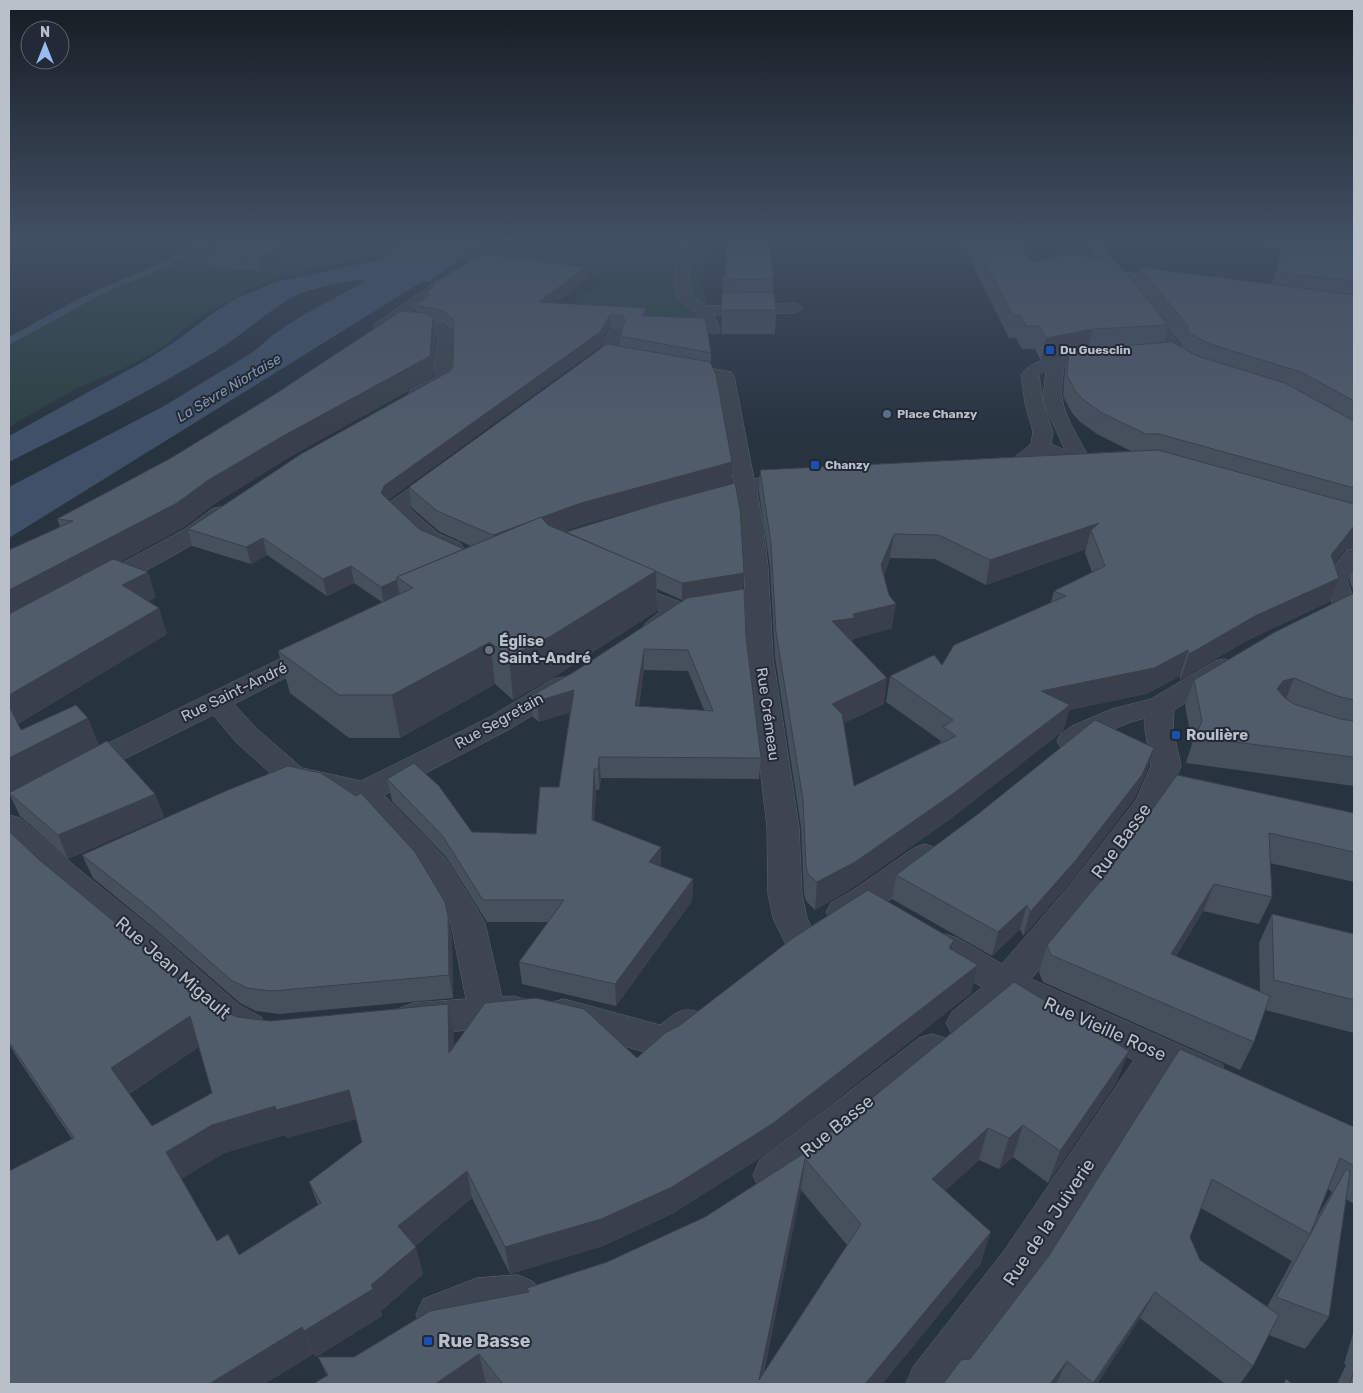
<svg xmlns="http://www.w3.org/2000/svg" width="1363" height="1393" viewBox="0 0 1363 1393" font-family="Rubik,sans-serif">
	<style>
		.green { fill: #2b4142 }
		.water { fill: #3f5168 }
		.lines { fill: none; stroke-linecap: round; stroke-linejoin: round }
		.street-casing { stroke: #5a636d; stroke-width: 1 }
		.secondary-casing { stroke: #5a636d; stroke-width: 1 }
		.street { fill: #3c4550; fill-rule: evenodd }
		.secondary { fill: #4a5463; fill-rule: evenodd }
		.wall { fill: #464f5c; fill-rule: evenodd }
		.shaded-wall { fill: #39404b }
		.building { fill: #515c6b; stroke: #39404b; fill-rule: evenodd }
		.transit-dot { fill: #1a4fb4; stroke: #212a35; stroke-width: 2 }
		.service-dot { fill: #5c6f8a; stroke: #212a35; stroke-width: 2 }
		.worship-dot { fill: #6b7280; stroke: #212a35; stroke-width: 2 }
		.labels { text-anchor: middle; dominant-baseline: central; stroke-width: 4; stroke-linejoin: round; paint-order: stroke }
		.far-poi-label { font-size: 12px; font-weight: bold; fill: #b9c0ca; stroke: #212a35; text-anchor: start }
		.far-water-label { font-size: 14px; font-style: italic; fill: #8397b0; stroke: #212a35 }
		.poi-label { font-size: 15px; font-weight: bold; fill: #b9c0ca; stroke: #212a35; text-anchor: start }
		.street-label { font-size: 15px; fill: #b9c0ca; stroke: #212a35 }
		.near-street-label { font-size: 18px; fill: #b9c0ca; stroke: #212a35 }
		.near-poi-label { font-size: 18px; font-weight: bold; fill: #b9c0ca; stroke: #212a35; text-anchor: start }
	</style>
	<rect width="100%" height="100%" fill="#283340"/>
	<g class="green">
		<path d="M205 242H407L385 254 278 278 254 287 201 317 182 330 166 345 123 369 77 388 9 427V343L108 290Z"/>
		<path d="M486 242H707L702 283 708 305V331L575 308 577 296 609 280 572 277 458 258Z"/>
	</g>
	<g class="water">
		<path d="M201 242H212L152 274 106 292 9 345V337C41 320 73 300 107 286 139 272 171 260 201 242Z"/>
		<path d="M407 242H486L452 263H456L429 282 423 281 9 538V487L164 406 253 352 274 334 303 315 366 281C357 277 307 290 297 295 270 308 243 335 216 351 149 392 79 427 9 462V436L148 359 176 341 216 311 238 297 276 282 374 261Z"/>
	</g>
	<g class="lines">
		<g class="street-casing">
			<g id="street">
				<path d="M684 242H698C690 264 680 293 706 306L794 303 800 305 802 308 800 311 794 313 714 315 720 330 718 333H706C702 328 701 321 698 315 695 310 687 308 682 303 667 286 677 261 684 242Z"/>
				<path d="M1060 242H1074L1092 268 1110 270 1112 273 1110 276 1083 275Z"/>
				<path d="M1256 242H1301L1354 249V257L1263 246Z"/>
				<path d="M455 271 460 272 462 275 460 278 399 320C416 317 444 320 454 335L452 372 454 377C449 389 423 401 411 398L408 394 411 390 436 377 434 372 438 336C423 327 409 332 393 328L391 325 381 330 375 328 373 325 450 272Z"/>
				<path d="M1143 302 1149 304 1181 346 1182 351 1176 359 1170 360 1164 359 1161 355 1165 346 1135 307 1137 304Z"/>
				<path d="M616 329 622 330 624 334C622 340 621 348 617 353 608 363 592 376 579 373L576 369 579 365 602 348 610 330Z"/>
				<path d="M1071 356 1077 357 1080 361 1077 365 1063 367C1064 377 1060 389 1062 398 1064 416 1080 440 1088 456L1094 461 1091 465 1085 467 1081 470 1052 475 1045 473 1042 469 1045 465 1060 462 1042 455C1033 461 1028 464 1018 461L1015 457 1031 444 1033 432 1025 403 1021 375C1032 359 1053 357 1071 356ZM1046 371 1043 397 1046 408 1065 450 1051 444 1053 432 1043 403 1039 375Z"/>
				<path d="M678 362 731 372 734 376 754 479C770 475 789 473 804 477L807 481 804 485C789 489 772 487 757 491L763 525 768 567 773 657 799 827 802 894 807 918 817 939 812 949 800 953 788 949 773 918 768 894 767 827 747 657 744 567 736 497 700 506 692 505 689 500 692 495 734 484 717 380 672 371 669 367 672 363Z"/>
				<path d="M440 470 447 472 450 476 447 480 409 508 439 534 460 543 464 548 460 553C436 559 398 527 385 508L388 503 433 472Z"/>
				<path d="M220 507 228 509 231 514C214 538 137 574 109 590L100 592 91 590 88 585 91 580 185 529 212 509Z"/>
				<path d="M1354 549V571L1347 580 1354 600V609L1344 613 1335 611 1323 580 1346 551Z"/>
				<path d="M623 580 688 605 691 610C682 624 663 638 646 633L642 628 646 623 661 611 614 592 611 587 614 582Z"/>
				<path d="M317 643 326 645 330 651 326 657 234 704 256 728 302 768 361 781 488 718 553 679 563 677 573 679 577 685 573 691 508 730 384 795 445 858 480 914 485 923 502 997 514 996 527 1000 532 1011 527 1022 514 1026 413 1035 400 1030 394 1019 400 1008 413 1003 466 999 451 924 421 874 354 800 281 783 236 742 213 715 92 775 82 778 72 775 67 768 72 761 308 645Z"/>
				<path d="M1224 659 1233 661 1237 667 1233 673 1174 710 1173 729 1181 766 1165 804 1094 903 1031 979 1222 1064 1227 1076 1222 1088 1208 1093 1167 1075 1036 1283 960 1384H906L913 1367 1004 1251 1134 1060 1012 1003C1003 1014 978 1040 963 1038 960 1038 955 1035 952 1034L946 1023 952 1012 982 987 933 958 927 948 933 938 945 934 957 938 1002 964 1070 885 1136 800 1151 766 1145 729V718L1131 722 1092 738 1081 748 1071 750 1061 748 1057 741 1061 734 1072 726 1112 709 1151 699 1215 661Z"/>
				<path d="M9 815 20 818 76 867 155 931 239 1005 261 1017 267 1028 261 1039 248 1044 235 1039 213 1027 131 951 52 885 9 844Z"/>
				<path d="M925 844 936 848 941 856 936 864C920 877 860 926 842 925 839 924 834 922 831 921L826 912 831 903 852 891 914 848Z"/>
				<path d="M564 999 660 1025C677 1012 681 1006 702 1013L708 1024C699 1041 683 1052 665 1058L551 1025 545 1014 551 1003Z"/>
				<path d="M932 1034 945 1038 951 1050 945 1062 789 1189 774 1195 759 1189 753 1175 759 1161 919 1038Z"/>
				<path d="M518 1275 534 1282 541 1298 534 1314 518 1321 477 1324 439 1338 423 1331 416 1315 423 1299 477 1278Z"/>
			</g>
		</g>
		<g class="secondary-casing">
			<path id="secondary" d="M1082 242H1097L1124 272 1174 279 1179 281 1182 284 1179 287 1174 289 1114 279Z"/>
		</g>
		<use href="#street" class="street"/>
		<use href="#secondary" class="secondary"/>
	</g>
	<g class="wall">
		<path d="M227 242H306L263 271 210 268 207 254Z"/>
		<path d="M726 242H770L773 279V292L776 310 775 334H721L723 276H726Z"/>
		<path d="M961 242H1019L1031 262 1115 270 1135 283 1139 267 1272 284 1283 242H1354V548L1345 550 1334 563 1329 602 1246 641 1180 680V676L1146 694 1069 710 1063 731 949 820 851 889 815 910 806 901 804 894 801 827 775 657 770 567 759 492 760 470 1131 451 1097 434 1079 421 1072 413 1063 396 1065 370 1068 356 1041 361 1035 349H1022L1016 338H1009ZM1168 327 1182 345V348L1164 343ZM1086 549 1085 553 1092 572 1054 591 1051 602 942 665 890 676 886 702 941 741 940 743 854 786 844 723 884 704 852 642 853 639 892 628 884 575 890 558 935 559 986 585Z"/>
		<path d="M539 261 587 279 556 303 646 316 711 353V364L732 462V483L582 525 564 531 744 573 743 590 746 637 761 758 759 779 601 778 599 790H596L594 821 661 847V867L693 879 692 901 616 1006 522 984 519 962 548 922H487L446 857 392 801 387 779 472 832 536 834 559 787 570 712 539 722 533 717 531 696 574 672 684 600H682L657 589V611L554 677 513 700 495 684 400 738H349L290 693 278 651 382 602 354 583 327 596 267 555 251 564 192 546 188 529 450 371 453 366 454 332 444 324 434 322 436 337 433 377 288 458 214 504 184 527 120 562 156 597 148 602 167 634 18 724 21 730 99 745 9 793V550L60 527 57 519 171 458 416 312 415 305 424 299V294L430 290V287ZM610 328 622 329 620 336V346L409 487 412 508 440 532 471 546 464 549 419 529 388 500 601 346ZM644 670 688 671 704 710 639 706Z"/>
		<path d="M1354 568V592L1349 580Z"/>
		<path d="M1354 593V786L1186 763 1192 744 1185 705 1194 680Z"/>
		<path d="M1147 771 1134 799 1069 884 1023 936 1020 929 992 956 892 899 896 875Z"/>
		<path d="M1177 775 1354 813V882L1270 863 1272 897 1259 924 1203 911 1176 956 1260 992 1259 943 1272 914 1354 934V1033L1265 1010 1254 1042 1240 1070 1043 982 1039 972 1047 945 1104 877Z"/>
		<path d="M9 793 155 794 164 817 68 859 20 816Z"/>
		<path d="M9 831 37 858 201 1000 237 1017 270 1021 454 1032V1046L637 1058 954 940 952 949 971 993 770 1152 672 1214 603 1246 510 1274 472 1198 415 1246 423 1274 381 1311 382 1316 316 1357 314 1354 72 1139 18 1059 9 1044ZM199 1047 212 1093 152 1126 129 1094ZM356 1119 362 1142 309 1182 318 1205 239 1255 217 1241 181 1179 224 1153 285 1135 287 1138Z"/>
		<path d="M82 855 448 916 452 939 453 998 280 1014 256 1011 240 1003 156 930 93 878Z"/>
		<path d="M1180 1049 1354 1127V1204L1346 1199 1329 1317 1305 1349 1269 1335 1253 1366 1240 1384H1225L1140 1318 1097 1384H943L970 1359 1048 1257ZM1328 1189 1332 1192 1316 1219ZM1201 1208 1292 1261 1294 1257 1267 1307 1200 1260 1190 1237Z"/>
		<path d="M1129 1051 1116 1083 1048 1183 1013 1157 999 1169 979 1160 945 1191 981 1263 882 1384H313L327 1376 318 1357H354L528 1292 527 1288 607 1262 705 1217 806 1152ZM801 1190 847 1245 764 1372Z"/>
		<path d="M1354 1330V1384H1337L1346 1365 1344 1364Z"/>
	</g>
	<g class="shaded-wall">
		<path d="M284 242H306L263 271 260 258Z"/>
		<path d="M586 267 587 279 540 315 539 302Z"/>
		<path d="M646 308V321L642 316Z"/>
		<path d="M610 315V328L601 346 387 501 381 493 384 486Z"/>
		<path d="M433 317 436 337 433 377 288 458 214 504 184 527 9 622V590Z"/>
		<path d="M1093 329 1087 352 1069 350 1068 356 1041 361 1046 338Z"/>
		<path d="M732 462V483L582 525 495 557 493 535 581 503Z"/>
		<path d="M1099 523 1091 530 1086 549 986 585 990 560Z"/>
		<path d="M1354 526V548L1345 550 1322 579 1331 555Z"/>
		<path d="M894 534 890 558 878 589 881 565Z"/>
		<path d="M263 538 267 555 251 564 246 547Z"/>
		<path d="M351 566 354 583 327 596 323 579Z"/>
		<path d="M656 571 657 611 554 677 513 700 509 657Z"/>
		<path d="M148 572 156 597 131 611 122 585Z"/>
		<path d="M744 573 743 590 682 600V583Z"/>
		<path d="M1339 578 1329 602 1246 641 1180 680 1189 654 1255 616Z"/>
		<path d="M397 580 400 597 384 604 381 587Z"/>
		<path d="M896 604 892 628 853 639 852 643 832 621 853 614Z"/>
		<path d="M159 608 167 634 16 725 9 708V695Z"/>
		<path d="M490 642 495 684 400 738 392 695Z"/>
		<path d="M644 649V670L635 727V706Z"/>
		<path d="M1188 650 1180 676 1146 694 1069 710 1063 731 949 820 851 889 815 910 817 882 1041 691Z"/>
		<path d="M887 678 884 704 829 730 832 704Z"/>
		<path d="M1294 678 1284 704 1277 689 1283 681Z"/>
		<path d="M574 690 575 711 539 722 537 701Z"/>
		<path d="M88 718 99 745 9 793V758Z"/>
		<path d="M1154 748 1147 771 1134 799 1069 884 1023 936 1030 912Z"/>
		<path d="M599 757 601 778 599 790 598 769Z"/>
		<path d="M594 769 596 790 593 842 592 820Z"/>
		<path d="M155 794 164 817 68 859 58 835Z"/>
		<path d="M661 847V869L649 862Z"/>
		<path d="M693 879 692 901 616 1006 615 984Z"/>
		<path d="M1214 884 1203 911 1160 981 1171 954Z"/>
		<path d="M1027 905 1020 929 992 956 998 932Z"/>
		<path d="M448 916 452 939 453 998 449 975Z"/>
		<path d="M954 940 947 968 949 948Z"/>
		<path d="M978 965 971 993 770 1152 672 1214 603 1246 510 1274 505 1247Z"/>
		<path d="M448 1004 454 1032 455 1081 449 1053Z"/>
		<path d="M190 1016 202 1045 125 1096 111 1068Z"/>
		<path d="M1129 1051 1116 1083 1048 1183 1060 1151Z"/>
		<path d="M349 1090 358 1118 287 1138 285 1135 224 1153 180 1180 166 1152 212 1125 275 1106Z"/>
		<path d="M1023 1125 1013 1157 999 1169 1009 1138Z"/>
		<path d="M988 1128 979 1160 924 1211 932 1179Z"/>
		<path d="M805 1159 801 1190 761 1384 759 1380Z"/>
		<path d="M467 1171 472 1198 406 1253 398 1226Z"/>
		<path d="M991 1232 981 1263 882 1384H865Z"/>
		<path d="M416 1247 423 1274 381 1311 382 1316 316 1357 304 1331 371 1285Z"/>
		<path d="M1155 1292 1140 1318 1097 1384H1093Z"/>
		<path d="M302 1327 314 1354 265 1384H209Z"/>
		<path d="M479 1354 486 1384H435Z"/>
		<path d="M1067 1361 1056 1384H1050Z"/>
	</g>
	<g class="building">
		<path d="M227 242H284L260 258 207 254Z"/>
		<path d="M726 242H770L773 279 723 280V276H726Z"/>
		<path d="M975 242H1019L1031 262 1065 254 1105 259 1115 270 1125 271 1168 325 1093 329 1046 338 1039 326H1026L1020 315H1013Z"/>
		<path d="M1284 242H1354V281L1276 272Z"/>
		<path d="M480 254 539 260 537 261 586 267 539 302 646 308 642 316 703 318 706 322 711 353 620 336 625 320 622 315H610L600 332 384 486 381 493 419 529 464 549 397 577V580L381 587 351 566 323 579 263 538 246 547 188 529 301 454 450 371 453 366 454 320 442 311 415 305 430 295 424 294 433 287H430Z"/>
		<path d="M1139 267 1354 295V401L1301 372 1210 344 1187 332 1188 326Z"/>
		<path d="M774 292 776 310H721L722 293Z"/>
		<path d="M401 311 425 313 433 317 430 356 283 436 207 481 177 503 9 590V550L73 521 57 519 171 458 272 396Z"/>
		<path d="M1172 342 1197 356 1285 383 1354 421V488L1159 434H1146L1102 413 1084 400 1076 392 1067 375 1069 350Z"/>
		<path d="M607 344 710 362 716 375 732 462 581 503 493 535 437 511 409 487Z"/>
		<path d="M1158 450 1354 504V526L1331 555 1339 578 1255 616 1189 654 1188 650 1154 668 1041 691 1070 705 954 793 855 862 817 882 808 874 806 867 803 800 776 632 771 543 760 470ZM1099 523 1091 530 1105 566 1054 591 1066 596 954 645 942 665 934 655 890 676 953 720 943 727 956 736 854 786 842 714 832 704 887 678 832 621 855 618 853 614 896 604 889 595 881 565 894 534 939 535 990 560Z"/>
		<path d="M735 483 740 509 744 573 682 583 566 532 657 504Z"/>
		<path d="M541 517 548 525 656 571 551 636 509 657 490 642 392 695H339L278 651 413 588 397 577Z"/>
		<path d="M113 559 148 572 122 585 159 608 9 695V614Z"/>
		<path d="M744 589 746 637 761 758 599 757 598 769H594L592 820 661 847 649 862 693 879 615 984 519 962 564 900H483L442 835 387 779 414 763 439 786 472 832 536 834 540 787H559L574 690 537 701 531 696 574 672 687 598ZM644 649 688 650 713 711 635 706Z"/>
		<path d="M1354 593V700L1337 696 1294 678 1283 681 1277 689 1285 698 1294 704 1340 719 1354 721V757L1195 737 1202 721 1194 680 1275 632Z"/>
		<path d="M76 705 88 718 9 758V706L21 730Z"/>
		<path d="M1095 720 1154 748 1142 775 1076 860 1030 912 1027 905 998 932 896 875 978 814Z"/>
		<path d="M107 741 155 794 58 835 9 793Z"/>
		<path d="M288 766 321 773 356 796 361 793 415 852 445 902 448 916 449 975 272 991 247 988 231 980 147 906 82 855 228 790Z"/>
		<path d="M1177 775 1354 813V852L1269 833 1272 897 1214 884 1171 954 1270 996 1254 1042 1051 955 1047 945 1104 877Z"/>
		<path d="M9 831 37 858 117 924 201 1000 237 1017 270 1021 448 1004 449 1053 485 1003 536 998 584 1009 637 1058 665 1033 679 1026 793 938 868 890 954 940 949 948 978 965 772 1124 672 1187 601 1219 505 1247 467 1171 398 1226 416 1247 371 1285 373 1289 304 1331 302 1327 209 1384H9V1171L74 1138 9 1042ZM190 1016 212 1093 152 1126 111 1068ZM349 1090 362 1142 309 1182 321 1203 239 1255 228 1234 217 1241 166 1152 212 1125 275 1106 276 1110Z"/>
		<path d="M1272 914 1354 934V1000L1274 980Z"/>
		<path d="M1014 982 1129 1051 1060 1151 1023 1125 1009 1138 988 1128 932 1179 991 1232 865 1384H503L479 1354 435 1384H313L328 1375 318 1357H354L430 1311 529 1292 527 1288 607 1262 705 1217 806 1152ZM805 1159 861 1224 759 1380Z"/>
		<path d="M1180 1049 1354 1127V1166L1340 1158 1310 1234 1212 1179 1190 1237 1200 1260 1279 1315 1253 1366 1155 1292 1093 1383 1067 1361 1050 1384H943L961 1360 970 1359 1048 1257Z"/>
		<path d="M1346 1169 1350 1171 1329 1317 1276 1297Z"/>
		<path d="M1354 1371V1384H1350Z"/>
		<path d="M1286 1379 1292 1384H1284Z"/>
	</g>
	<linearGradient id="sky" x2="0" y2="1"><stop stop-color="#161c23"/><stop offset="0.55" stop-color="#425064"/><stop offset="1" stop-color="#425064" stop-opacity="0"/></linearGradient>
	<rect width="1363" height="437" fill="url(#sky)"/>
	<g class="transit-dot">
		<rect x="1045" y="345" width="10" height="10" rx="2.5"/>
		<rect x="810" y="460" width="10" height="10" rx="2.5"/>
		<rect x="1171" y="730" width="10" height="10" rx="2.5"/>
		<rect x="423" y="1336" width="10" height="10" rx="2.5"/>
	</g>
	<circle class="service-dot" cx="887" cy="414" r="5"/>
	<circle class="worship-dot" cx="489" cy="650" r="5"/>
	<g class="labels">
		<g class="far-poi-label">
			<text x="1060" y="350">Du Guesclin</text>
			<text x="897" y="414">Place Chanzy</text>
			<text x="825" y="465">Chanzy</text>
		</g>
		<g class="far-water-label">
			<text transform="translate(229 388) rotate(-31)">La Sèvre Niortaise</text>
		</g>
		<g class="poi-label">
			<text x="499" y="641">Église<tspan x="499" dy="17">Saint-André</tspan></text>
			<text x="1186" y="735">Roulière</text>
		</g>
		<g class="street-label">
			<text transform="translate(234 692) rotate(-26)">Rue Saint-André</text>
			<text transform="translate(768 714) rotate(82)">Rue Crémeau</text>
			<text transform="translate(499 721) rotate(-29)">Rue Segretain</text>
		</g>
		<g class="near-street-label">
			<text transform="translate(1121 841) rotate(-54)">Rue Basse</text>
			<text transform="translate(173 968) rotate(41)">Rue Jean Migault</text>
			<text transform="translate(1105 1029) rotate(24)">Rue Vieille Rose</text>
			<text transform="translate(837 1126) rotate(-39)">Rue Basse</text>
			<text transform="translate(1049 1222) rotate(-56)">Rue de la Juiverie</text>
		</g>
		<g class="near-poi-label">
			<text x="438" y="1341">Rue Basse</text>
		</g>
	</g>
	<rect width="1363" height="1393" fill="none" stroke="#b9c0ca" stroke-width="20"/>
	<g transform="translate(45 45)"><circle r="24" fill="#212a35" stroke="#5e6671"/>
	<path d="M0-4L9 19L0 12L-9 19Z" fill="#97bcf2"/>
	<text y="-8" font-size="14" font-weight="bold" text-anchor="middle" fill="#b9c0ca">N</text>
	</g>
</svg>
